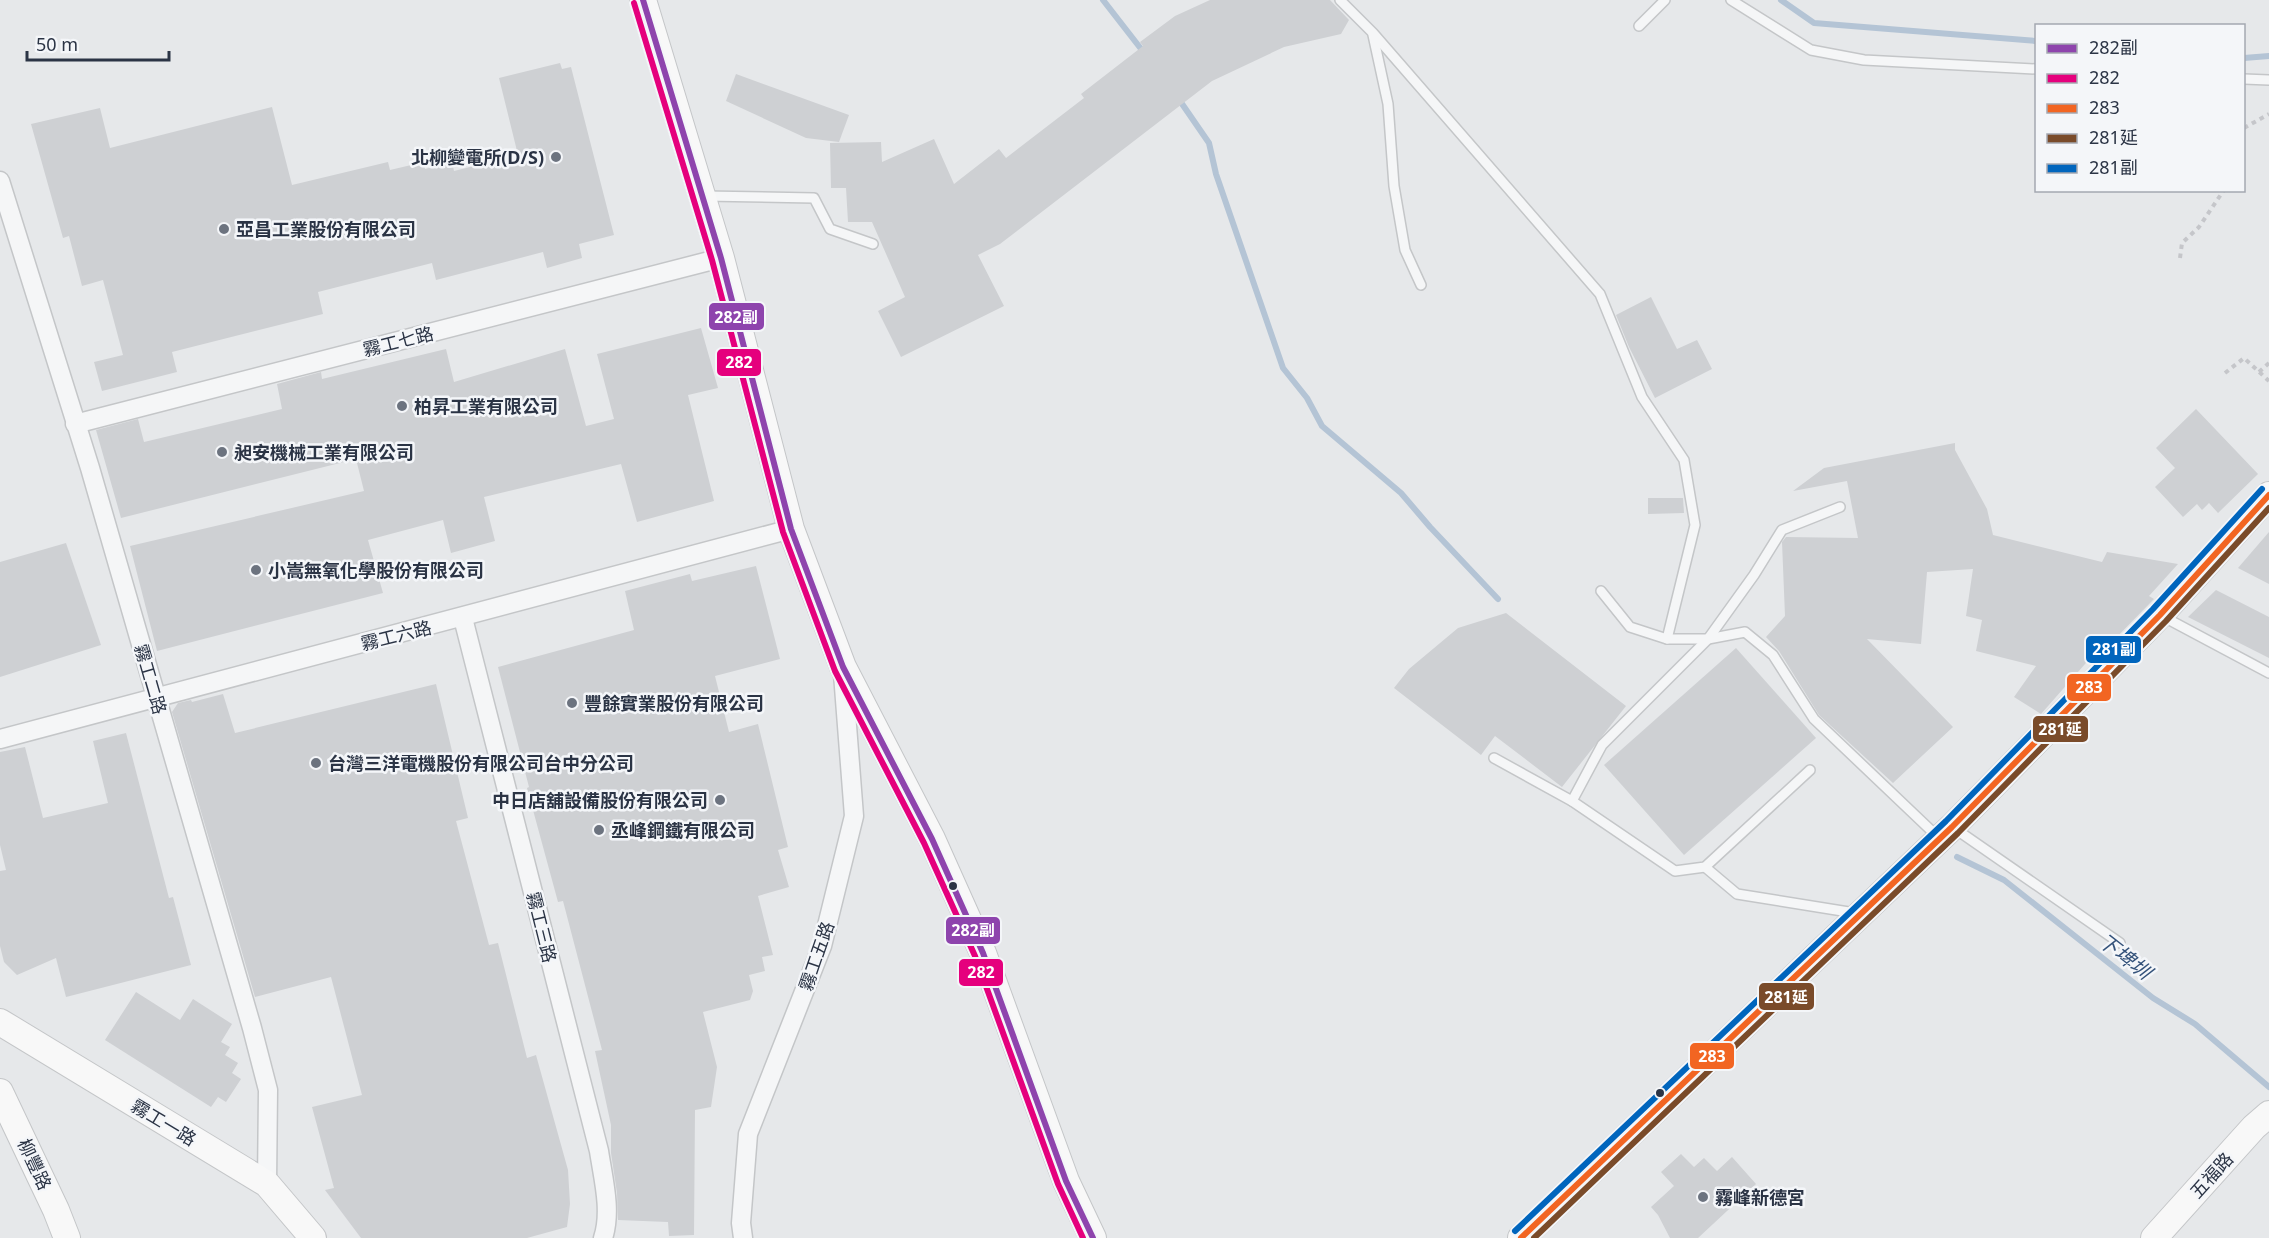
<svg xmlns="http://www.w3.org/2000/svg" width="2269" height="1238" viewBox="0 0 2269 1238" font-family="'Noto Sans','Noto Sans TC',sans-serif">
	<style>
		.lines { fill: none; stroke-linecap: round; stroke-linejoin: round }
		.stream { stroke: #b4c4d5; stroke-width: 6 }
		.building { fill: #ced0d3 }
		.lane-casing { stroke: #c4c6c8; stroke-width: 12 }
		.street-casing { stroke: #c4c6c8; stroke-width: 21 }
		.secondary-casing { stroke: #c4c6c8; stroke-width: 28 }
		.path { stroke: #c5c6ca; stroke-width: 4; stroke-dasharray: 4.5 4.5; stroke-linecap: butt }
		.lane { stroke: #f5f6f7; stroke-width: 9 }
		.street { stroke: #f5f6f7; stroke-width: 18 }
		.secondary { stroke: #f8f8f8; stroke-width: 26 }
		.bus-1-casing { stroke: #f4f6f9; stroke-width: 10 }
		.bus-2-casing { stroke: #f4f6f9; stroke-width: 10 }
		.bus-3-casing { stroke: #f4f6f9; stroke-width: 10 }
		.bus-4-casing { stroke: #f4f6f9; stroke-width: 10 }
		.bus-5-casing { stroke: #f4f6f9; stroke-width: 10 }
		.bus-1 { stroke: #8e44ad; stroke-width: 6 }
		.bus-2 { stroke: #e5007d; stroke-width: 6 }
		.bus-3 { stroke: #f26522; stroke-width: 6 }
		.bus-4 { stroke: #7a4b2a; stroke-width: 6 }
		.bus-5 { stroke: #0065bd; stroke-width: 6 }
		.poi-dot { fill: #6c737f; stroke: #f4f6f9; stroke-width: 2 }
		.bus-dot { fill: #2b3445; stroke: #f4f6f9; stroke-width: 2 }
		.labels { text-anchor: middle; dominant-baseline: central; stroke-width: 5; stroke-linejoin: round; paint-order: stroke }
		.poi-label { font-size: 18px; font-weight: bold; fill: #2b3445; stroke: #f4f6f9; text-anchor: start }
		.street-label { font-size: 18px; fill: #2b3445; stroke: #f4f6f9 }
		.water-label { font-size: 20px; font-style: italic; fill: #34527a; stroke: #f4f6f9 }
		.line-badge { stroke: #f4f6f9; stroke-width: 2 }
		.badge-label { font-size: 16px; text-anchor: middle; font-weight: bold; fill: #fff }
	</style>
	<rect width="100%" height="100%" fill="#e6e8ea"/>
	<g class="lines">
		<g class="stream">
			<path d="M1103 0 1145 54"/>
			<path d="M1781 0 1814 23 2036 41"/>
			<path d="M2244 58 2269 56"/>
			<path d="M1178 98 1209 143 1216 174 1283 368 1307 398 1322 426 1401 493 1430 527 1498 599"/>
			<path d="M1957 857 2004 880 2153 998 2195 1024 2269 1087"/>
		</g>
	</g>
	<g class="building">
		<path d="M1210 0H1330L1349 20 1341 34 1284 47 1212 81 1000 244 978 255 1004 306 901 357 878 311 905 297 872 222H848L846 188H831L830 143 881 142 882 162 934 139 954 184 999 149 1006 158 1084 98 1081 94 1143 46 1140 42 1175 16Z"/>
		<path d="M560 63 562 69 571 67 614 235 579 244 582 258 547 268 543 252 436 280 432 263 318 292 323 314 172 352 177 372 102 391 94 362 123 355 103 280 82 286 69 236 63 238 31 124 100 108 110 148 272 107 292 185 388 162 390 170 424 162 425 169 452 162 454 171 518 155 499 78Z"/>
		<path d="M736 74 849 115 839 142 806 138 726 101Z"/>
		<path d="M1651 297 1677 349 1697 340 1712 369 1655 398 1629 347 1616 315Z"/>
		<path d="M701 328 718 388 688 395 714 501 637 522 621 464 484 497 495 541 451 553 443 520 368 540 383 593 157 651 130 546 364 491 356 459 121 518 96 430 138 419 144 442 282 409 277 384 321 372 322 379 446 349 454 382 565 349 586 426 614 419 597 354Z"/>
		<path d="M2196 409 2258 474 2218 513 2209 503 2202 510 2197 504 2183 517 2155 487 2175 468 2156 448Z"/>
		<path d="M1955 443V450L1987 509 1993 535 2102 562 2107 552 2178 564 2149 596 2154 599 2111 643 2107 639 2041 714 2014 697 2036 666 1976 651 1982 620 1966 616 1973 569 1927 572 1921 644 1867 639 1953 727 1893 783 1819 715 1779 651 1766 637 1785 616 1782 542 1786 537 1858 538 1847 481 1793 491 1824 468Z"/>
		<path d="M1648 498H1683L1684 513 1648 514Z"/>
		<path d="M2269 532V584L2238 568Z"/>
		<path d="M66 543 101 645 0 677V562Z"/>
		<path d="M756 566 780 659 715 676 729 732 758 724 788 847 778 850 789 887 758 896 773 955 762 957 765 971 749 975 753 991 750 1000 703 1012 717 1067 711 1107 695 1110 694 1235 669 1236 668 1222 618 1220 617 1193 611 1153V1125L595 1051 602 1050 563 901 558 902 527 788 529 787 498 667 634 630 625 591 690 574 692 581Z"/>
		<path d="M2216 590 2269 617V658L2188 617Z"/>
		<path d="M1506 613 1626 706 1562 787 1495 736 1481 755 1394 688 1409 669 1458 628Z"/>
		<path d="M1736 648 1816 738 1684 855 1604 765Z"/>
		<path d="M436 684 468 818 456 821 489 945 498 943 527 1058 536 1055 568 1170 570 1204 567 1227 527 1238H361L325 1190 334 1188 312 1107 362 1095 331 977 255 997 172 712 178 703 191 700 192 702 223 694 235 733Z"/>
		<path d="M126 733 169 898 173 897 191 965 66 997 56 958 17 975 4 962 0 946V871L6 870 0 845V752L25 747 43 818 108 803 93 741Z"/>
		<path d="M136 992 180 1020 193 999 232 1024 221 1042 230 1047 225 1055 238 1063 232 1073 241 1079 226 1102 218 1097 211 1107 105 1040Z"/>
		<path d="M1681 1154 1694 1167 1704 1158 1717 1171 1732 1157 1756 1184 1698 1238H1670L1658 1215 1651 1207 1674 1186 1661 1172Z"/>
	</g>
	<g class="lines">
		<g class="lane-casing">
			<g id="lane">
				<path d="M1340 0 1373 33 1600 294 1642 397 1684 460 1695 525 1667 639H1708L1745 632 1773 655 1814 719 1939 838"/>
				<path d="M1731 0 1811 50 1864 60 2036 69"/>
				<path d="M1639 26 1665 0"/>
				<path d="M1373 35 1388 104 1394 186 1405 250 1421 285"/>
				<path d="M2244 79 2269 80"/>
				<path d="M704 196 814 198 830 229 873 244"/>
				<path d="M1601 591 1630 627 1667 639"/>
				<path d="M2162 616 2269 673"/>
				<path d="M1494 758 1572 801 1675 871 1705 867 1810 770"/>
				<path d="M1572 801 1602 745 1708 639 1754 575 1782 530 1840 507"/>
				<path d="M1954 828 2120 943"/>
				<path d="M1705 867 1737 894 1855 913"/>
			</g>
		</g>
		<g class="street-casing">
			<g id="street">
				<path d="M0 181 90 468 252 1028 268 1090 267 1184"/>
				<path d="M75 424 721 258"/>
				<path d="M463 618 599 1151C603 1178 612 1211 603 1238"/>
				<path d="M0 739 791 529"/>
				<path d="M743 1238 741 1223 748 1134 822 946 854 816 843 674"/>
			</g>
		</g>
		<g class="secondary-casing">
			<g id="secondary">
				<path d="M643 0 721 258 791 529 843 667 932 839 983 953 1066 1181 1093 1238"/>
				<path d="M0 1022 267 1184 313 1238"/>
				<path d="M0 1092 56 1210 67 1238"/>
				<path d="M1521 1238 1952 827 2160 615 2269 495"/>
				<path d="M2154 1238 2254 1127 2269 1114"/>
			</g>
		</g>
		<g class="path">
			<path d="M2244 128 2269 114"/>
			<path d="M2180 258 2182 243 2199 227 2224 190"/>
			<path d="M2259 372 2269 363"/>
			<path d="M2225 373 2244 358 2269 381"/>
		</g>
		<use href="#lane" class="lane"/>
		<use href="#street" class="street"/>
		<use href="#secondary" class="secondary"/>
		<g class="bus-1-casing">
			<path id="bus-1" d="M643 0 721 258 791 529 843 667 932 839 983 953 1066 1181 1093 1238"/>
		</g>
		<g class="bus-2-casing">
			<path id="bus-2" d="M634 3 712 260 783 532 835 671 924 843 975 956 1058 1184 1083 1238"/>
		</g>
		<g class="bus-3-casing">
			<path id="bus-3" d="M1521 1238 1952 827 2160 615 2269 495"/>
		</g>
		<g class="bus-4-casing">
			<path id="bus-4" d="M1534 1238 1958 833 2166 621 2269 508"/>
		</g>
		<g class="bus-5-casing">
			<path id="bus-5" d="M1515 1231 1946 821 2153 609 2262 489"/>
		</g>
		<use href="#bus-1" class="bus-1"/>
		<use href="#bus-2" class="bus-2"/>
		<use href="#bus-3" class="bus-3"/>
		<use href="#bus-4" class="bus-4"/>
		<use href="#bus-5" class="bus-5"/>
	</g>
	<g class="poi-dot">
		<circle cx="556" cy="157" r="6"/>
		<circle cx="224" cy="229" r="6"/>
		<circle cx="402" cy="406" r="6"/>
		<circle cx="222" cy="452" r="6"/>
		<circle cx="256" cy="570" r="6"/>
		<circle cx="572" cy="703" r="6"/>
		<circle cx="316" cy="763" r="6"/>
		<circle cx="720" cy="800" r="6"/>
		<circle cx="599" cy="830" r="6"/>
		<circle cx="1703" cy="1197" r="6"/>
	</g>
	<g class="bus-dot">
		<circle cx="953" cy="886" r="5"/>
		<circle cx="1660" cy="1093" r="5"/>
	</g>
	<g class="labels">
		<g class="poi-label">
			<text x="544" y="157" text-anchor="end">北柳變電所(D/S)</text>
			<text x="236" y="229">亞昌工業股份有限公司</text>
			<text x="414" y="406">柏昇工業有限公司</text>
			<text x="234" y="452">昶安機械工業有限公司</text>
			<text x="268" y="570">小嵩無氧化學股份有限公司</text>
			<text x="584" y="703">豐餘實業股份有限公司</text>
			<text x="328" y="763">台灣三洋電機股份有限公司台中分公司</text>
			<text x="708" y="800" text-anchor="end">中日店舖設備股份有限公司</text>
			<text x="611" y="830">丞峰鋼鐵有限公司</text>
			<text x="1715" y="1197">霧峰新德宮</text>
		</g>
		<g class="street-label">
			<text transform="translate(398 341) rotate(-14)">霧工七路</text>
			<text transform="translate(396 635) rotate(-14)">霧工六路</text>
			<text transform="translate(151 679) rotate(74)">霧工二路</text>
			<text transform="translate(542 927) rotate(76)">霧工三路</text>
			<text transform="translate(816 956) rotate(-71)">霧工五路</text>
			<text transform="translate(164 1122) rotate(31)">霧工一路</text>
			<text transform="translate(35 1164) rotate(65)">柳豐路</text>
			<text transform="translate(2211 1175) rotate(-48)">五福路</text>
		</g>
		<g class="water-label">
			<text transform="translate(2125 956) rotate(38)">下埤圳</text>
		</g>
	</g>
	<g class="line-badge">
		<rect x="708" y="302" width="57" height="29" rx="6" fill="#8e44ad"/>
		<rect x="716" y="348" width="46" height="29" rx="6" fill="#e5007d"/>
		<rect x="2085" y="635" width="57" height="29" rx="6" fill="#0065bd"/>
		<rect x="2066" y="673" width="46" height="29" rx="6" fill="#f26522"/>
		<rect x="2032" y="715" width="57" height="28" rx="6" fill="#7a4b2a"/>
		<rect x="945" y="916" width="56" height="29" rx="6" fill="#8e44ad"/>
		<rect x="958" y="958" width="46" height="29" rx="6" fill="#e5007d"/>
		<rect x="1758" y="982" width="57" height="29" rx="6" fill="#7a4b2a"/>
		<rect x="1689" y="1042" width="46" height="28" rx="6" fill="#f26522"/>
	</g>
	<g class="badge-label">
		<text x="736" y="323">282副</text>
		<text x="739" y="368">282</text>
		<text x="2114" y="655">281副</text>
		<text x="2089" y="693">283</text>
		<text x="2060" y="735">281延</text>
		<text x="973" y="936">282副</text>
		<text x="981" y="978">282</text>
		<text x="1786" y="1003">281延</text>
		<text x="1712" y="1062">283</text>
	</g>
	<rect x="2035" y="24" width="210" height="168" fill="#f4f6f9" stroke="#a4a8b1" stroke-width="1.5"/>
	<rect x="2047" y="44" width="30" height="9" fill="#8e44ad" stroke="#a4a8b1" stroke-width="1.5"/>
	<text x="2089" y="54" font-size="18" fill="#2b3445">282副</text>
	<rect x="2047" y="74" width="30" height="9" fill="#e5007d" stroke="#a4a8b1" stroke-width="1.5"/>
	<text x="2089" y="84" font-size="18" fill="#2b3445">282</text>
	<rect x="2047" y="104" width="30" height="9" fill="#f26522" stroke="#a4a8b1" stroke-width="1.5"/>
	<text x="2089" y="114" font-size="18" fill="#2b3445">283</text>
	<rect x="2047" y="134" width="30" height="9" fill="#7a4b2a" stroke="#a4a8b1" stroke-width="1.5"/>
	<text x="2089" y="144" font-size="18" fill="#2b3445">281延</text>
	<rect x="2047" y="164" width="30" height="9" fill="#0065bd" stroke="#a4a8b1" stroke-width="1.5"/>
	<text x="2089" y="174" font-size="18" fill="#2b3445">281副</text>
	<path d="M27 51v9h142v-9" fill="none" stroke="#2b3445" stroke-width="3"/>
	<text x="36" y="51" font-size="18" fill="#2b3445" stroke="#f4f6f9" stroke-width="4.5" paint-order="stroke">50 m</text>
</svg>
